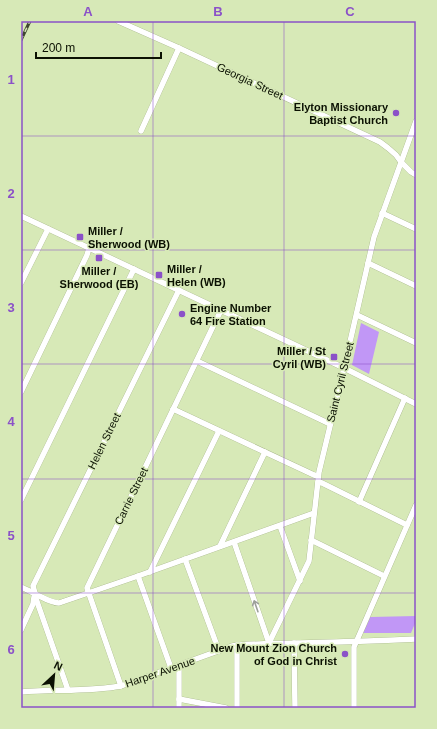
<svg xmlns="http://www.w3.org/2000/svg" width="437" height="729" viewBox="0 0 437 729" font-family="Arial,sans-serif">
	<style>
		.green { fill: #c197f6 }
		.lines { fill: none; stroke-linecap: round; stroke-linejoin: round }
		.minor-casing { stroke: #9dad7d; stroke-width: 6 }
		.minor { stroke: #fff; stroke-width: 5.5 }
		.rail-casing { stroke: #3e472f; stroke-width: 3 }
		.rail { stroke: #d7e9b7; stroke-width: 1.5; stroke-dasharray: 4.5; stroke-linecap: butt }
		.oneway { stroke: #9da09a }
		.grid { fill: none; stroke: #8b51c8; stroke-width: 1; stroke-opacity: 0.55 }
		.poi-dot { fill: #8b51c8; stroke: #d7e9b7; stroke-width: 1.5 }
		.labels { text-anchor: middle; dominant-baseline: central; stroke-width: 3; stroke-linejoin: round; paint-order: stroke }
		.street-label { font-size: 11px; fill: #0b1102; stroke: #d7e9b7 }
		.poi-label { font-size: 11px; font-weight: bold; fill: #0b1102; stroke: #d7e9b7; text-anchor: end }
		.neatline { fill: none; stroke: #8b51c8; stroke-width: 1.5 }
		.grid-label { font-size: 13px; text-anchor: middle; font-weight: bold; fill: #8b51c8 }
	</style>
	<rect width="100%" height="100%" fill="#d7e9b7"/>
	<g class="green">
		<path d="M361 323 379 332 369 374 352 365Z"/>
		<path d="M416 616V621L411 633H363L370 617Z"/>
	</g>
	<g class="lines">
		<g class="minor-casing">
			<g id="minor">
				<path d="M118 21 179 48 380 142 388 148 396 155 401 162 411 172 416 175"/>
				<path d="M141 131 179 48"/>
				<path d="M382 213 416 229"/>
				<path d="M21 216 344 368 416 404"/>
				<path d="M368 263 416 286"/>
				<path d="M21 283 48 229"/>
				<path d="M357 315 416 343"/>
				<path d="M197 361 330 424"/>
				<path d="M21 392 87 255 89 248"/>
				<path d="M173 409 314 475 318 476"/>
				<path d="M318 482 322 483 407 525"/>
				<path d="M21 500 134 269"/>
				<path d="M359 502 405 398"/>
				<path d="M280 526 300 581"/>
				<path d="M311 540 384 576"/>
				<path d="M234 542 269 643"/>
				<path d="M220 546 265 452"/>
				<path d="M185 559 219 651"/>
				<path d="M150 572 219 431"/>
				<path d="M138 576 171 668"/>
				<path d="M21 587C31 591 49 603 59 603L138 576 314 513"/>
				<path d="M34 593 68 690"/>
				<path d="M35 593 33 586 179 290"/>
				<path d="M21 630 33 604 34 597"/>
				<path d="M269 643 309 561 319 472 344 368 374 237 416 121"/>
				<path d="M294 643 295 708"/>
				<path d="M237 645V708"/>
				<path d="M121 686 87 588 221 310"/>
				<path d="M21 692C54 689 89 692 121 686L232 646C254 643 275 644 297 643 336 642 376 641 416 639"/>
				<path d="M179 699 226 708"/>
				<path d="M179 708V665"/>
				<path d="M354 708V647L416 505"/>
			</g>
		</g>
		<use href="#minor" class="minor"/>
		<g class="rail-casing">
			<path id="rail" d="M21 40 30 21"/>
		</g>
		<use href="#rail" class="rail"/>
	</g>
	<defs><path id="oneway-shaft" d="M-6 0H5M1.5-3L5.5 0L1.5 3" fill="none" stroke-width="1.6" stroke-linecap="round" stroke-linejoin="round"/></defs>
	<use class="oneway" href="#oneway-shaft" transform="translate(256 606) rotate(-109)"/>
	<path class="grid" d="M153 21V708M284 21V708M21 136H416M21 250H416M21 364H416M21 479H416M21 593H416"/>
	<g class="poi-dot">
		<circle cx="396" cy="113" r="4"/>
		<rect x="76" y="233" width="8" height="8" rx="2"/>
		<rect x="95" y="254" width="8" height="8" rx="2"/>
		<rect x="155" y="271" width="8" height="8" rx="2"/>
		<circle cx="182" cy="314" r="4"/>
		<rect x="330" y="353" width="8" height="8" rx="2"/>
		<circle cx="345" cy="654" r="4"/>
	</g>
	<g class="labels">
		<g class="street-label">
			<text transform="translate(250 81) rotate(25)">Georgia Street</text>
			<text transform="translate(340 382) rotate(-76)">Saint Cyril Street</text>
			<text transform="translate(104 441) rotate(-64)">Helen Street</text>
			<text transform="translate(131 496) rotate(-64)">Carrie Street</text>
			<text transform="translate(160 672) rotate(-19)">Harper Avenue</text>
		</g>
		<g class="poi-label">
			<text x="388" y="107">Elyton Missionary<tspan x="388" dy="13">Baptist Church</tspan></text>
			<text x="88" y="231" text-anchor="start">Miller /<tspan x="88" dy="13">Sherwood (WB)</tspan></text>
			<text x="167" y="269" text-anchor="start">Miller /<tspan x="167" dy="13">Helen (WB)</tspan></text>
			<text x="99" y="271" text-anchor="middle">Miller /<tspan x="99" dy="13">Sherwood (EB)</tspan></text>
			<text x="190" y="308" text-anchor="start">Engine Number<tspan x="190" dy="13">64 Fire Station</tspan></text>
			<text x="326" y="351">Miller / St<tspan x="326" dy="13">Cyril (WB)</tspan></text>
			<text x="337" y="648">New Mount Zion Church<tspan x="337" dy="13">of God in Christ</tspan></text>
		</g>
	</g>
	<rect width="437" height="729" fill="none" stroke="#d7e9b7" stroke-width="44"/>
	<g transform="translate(54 675) rotate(26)" stroke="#d7e9b7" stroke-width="3" paint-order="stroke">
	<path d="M0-3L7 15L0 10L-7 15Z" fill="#0b1102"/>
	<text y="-6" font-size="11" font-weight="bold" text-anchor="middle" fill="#0b1102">N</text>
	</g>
	<path d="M36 52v6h125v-6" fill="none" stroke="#0b1102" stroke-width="2"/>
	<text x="42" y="52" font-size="12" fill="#0b1102" stroke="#d7e9b7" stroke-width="3" paint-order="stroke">200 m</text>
	<rect x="22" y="22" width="393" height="685" class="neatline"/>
	<g class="grid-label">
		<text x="88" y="16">A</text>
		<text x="218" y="16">B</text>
		<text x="350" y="16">C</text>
		<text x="11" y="84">1</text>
		<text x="11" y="198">2</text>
		<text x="11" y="312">3</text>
		<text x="11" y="426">4</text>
		<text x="11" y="540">5</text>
		<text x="11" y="654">6</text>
	</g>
</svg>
